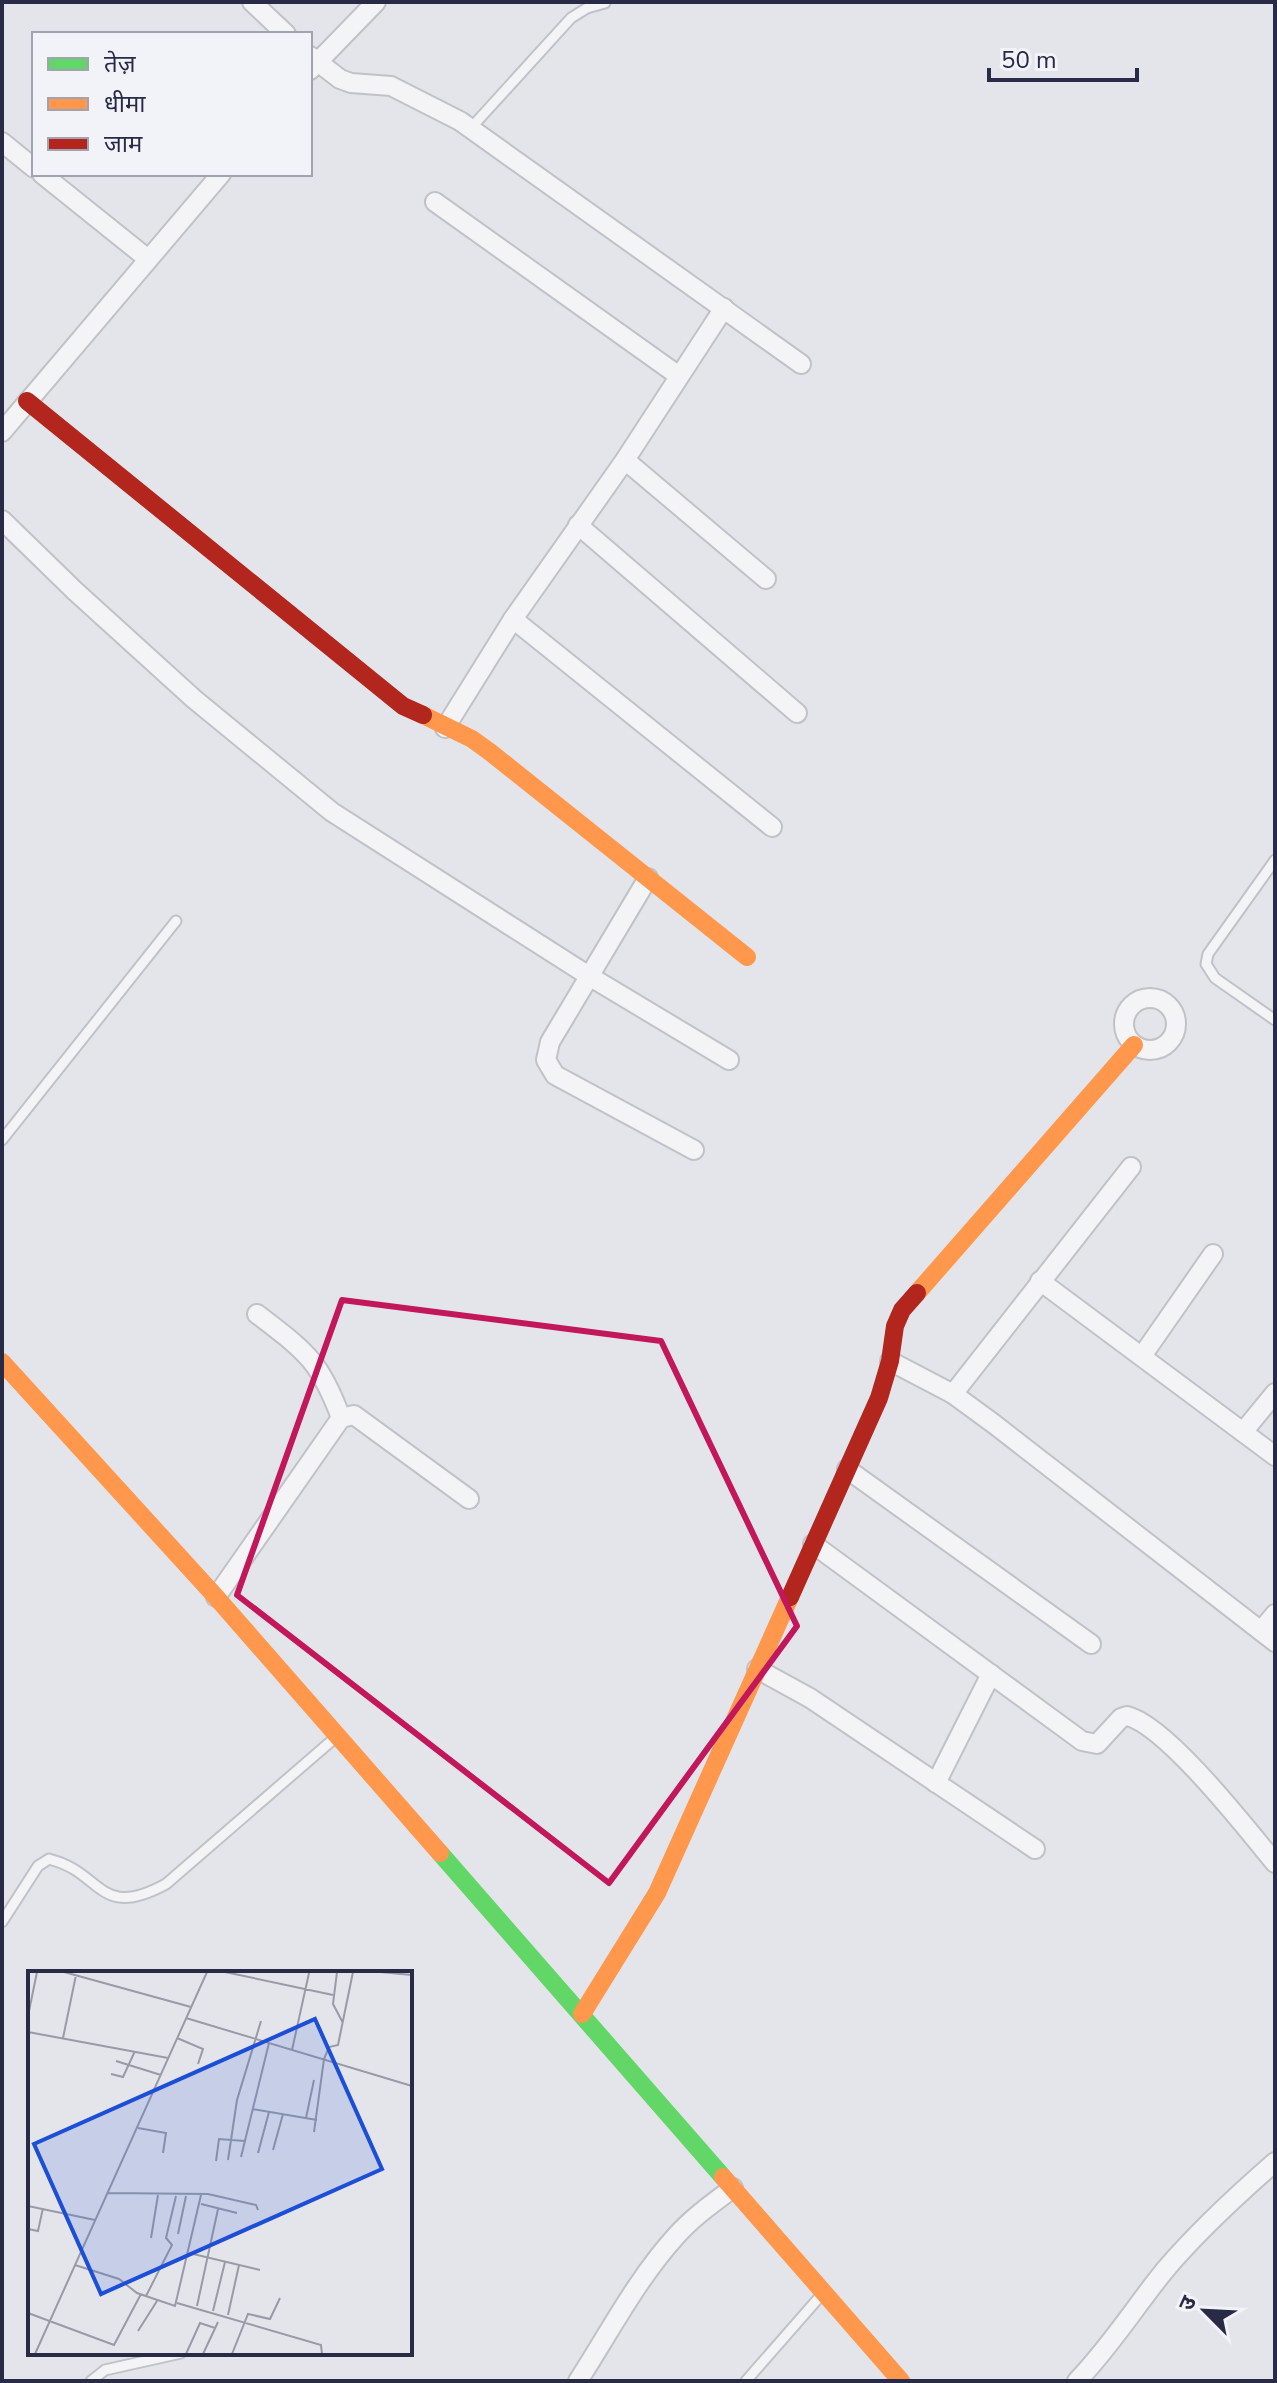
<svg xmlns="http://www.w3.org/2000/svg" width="1277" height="2383" viewBox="0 0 1277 2383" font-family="'Nunito Sans','Noto Sans Devanagari',sans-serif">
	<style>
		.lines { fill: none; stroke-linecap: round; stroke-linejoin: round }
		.lane-casing { stroke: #c1c2c8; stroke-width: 13 }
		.street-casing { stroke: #c1c2c8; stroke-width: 22 }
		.lane { stroke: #f4f4f7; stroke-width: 9 }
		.street { stroke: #f4f4f7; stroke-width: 18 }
		.fast { stroke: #63d668; stroke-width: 18 }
		.slow { stroke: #ff974d; stroke-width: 18 }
		.jam { stroke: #b3261e; stroke-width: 18 }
		.marked { fill: none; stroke: #c2185b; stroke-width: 6; stroke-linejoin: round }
		.inset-road { fill: none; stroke: #999aa8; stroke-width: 2 }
		.view { fill: #1d4ed8; fill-opacity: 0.15; stroke: #1d4ed8; stroke-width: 4 }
		.inset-edge { fill: none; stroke: #282a46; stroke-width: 4 }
	</style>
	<rect width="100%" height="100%" fill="#e4e5ea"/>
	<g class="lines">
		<g class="lane-casing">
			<g id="lane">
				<path d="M470 129 571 18 587 8 605 3"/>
				<path d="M1275 860 1208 954 1206 964 1215 978 1275 1020"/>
				<path d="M2 1140 176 921"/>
				<path d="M2 1922 38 1866 49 1859C103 1872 98 1921 166 1884L336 1737"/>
				<path d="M91 2381 105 2370 181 2353"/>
				<path d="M746 2381 823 2293"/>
			</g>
		</g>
		<g class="street-casing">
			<g id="street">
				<path d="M252 2 286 34"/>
				<path d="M310 56 340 79 351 83 391 86 460 121 801 364"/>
				<path d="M310 70 376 2"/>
				<path d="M2 142 34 168"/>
				<path d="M42 174 148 259"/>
				<path d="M435 202 679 376"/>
				<path d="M2 432 221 174"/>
				<path d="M625 460 766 579"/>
				<path d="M2 520 75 591 194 699 332 812 589 976 729 1060"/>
				<path d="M578 525 797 713"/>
				<path d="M513 619 772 827"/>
				<path d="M445 728 513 619 625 460 724 308"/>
				<path d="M648 878 550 1042 546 1060 555 1075 694 1150"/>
				<circle cx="1150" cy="1024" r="26"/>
				<path d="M1040 1281 1275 1456"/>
				<path d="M257 1314C305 1351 319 1359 341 1418"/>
				<path d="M1142 1356 1213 1254"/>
				<path d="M890 1361 953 1394 994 1424 1275 1642"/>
				<path d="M953 1394 1131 1167"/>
				<path d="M1243 1432 1275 1393"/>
				<path d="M847 1469 1091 1644"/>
				<path d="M813 1544 1082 1741 1097 1744 1121 1718 1127 1716C1166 1725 1247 1829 1275 1863"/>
				<path d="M216 1597 341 1418 354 1415 469 1499"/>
				<path d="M1261 1631 1275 1614"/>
				<path d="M757 1669 810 1698 1035 1849"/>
				<path d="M936 1783 991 1674"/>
				<path d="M578 2381C609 2333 637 2279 676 2236 693 2217 713 2203 733 2188"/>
				<path d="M1077 2381C1110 2347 1135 2307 1165 2270 1198 2231 1236 2196 1275 2162"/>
			</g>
		</g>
		<use href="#lane" class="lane"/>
		<use href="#street" class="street"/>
		<path class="fast" d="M440 1853 723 2177"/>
		<g class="slow">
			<path d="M423 715 472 739 490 752 747 957"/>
			<path d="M917 1293 1134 1045"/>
			<path d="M2 1362 216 1597 440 1853"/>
			<path d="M582 2014 657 1893 790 1597"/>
			<path d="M723 2177 901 2381"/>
		</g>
		<g class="jam">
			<path d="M27 401 403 706 423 715"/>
			<path d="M790 1597 879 1398 890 1361 895 1326 902 1310 917 1293"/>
		</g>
	</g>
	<path class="marked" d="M342 1300 661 1341 797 1626 609 1883 237 1595Z"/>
	<g transform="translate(28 1971)">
		<rect width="384" height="384" fill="#e4e5ea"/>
		<path class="inset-road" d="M36 1 163 36M197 1 305 24M309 1 305 33 315 52M352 1 384 4M0 45 9 1M158 47 384 115M0 61 140 87M35 67 48 4M149 67 175 78 170 93M264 79 281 2M88 90 133 104M83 103 95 106 107 80M224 138 289 149M278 147 286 109M110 157 138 162 135 182M286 161 296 88 301 76 310 74 325 1M245 179 255 143M230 182 241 141M213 186 241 72M200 189 209 129 233 50M188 190 191 168 217 170M80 222 180 223 228 234 230 239M173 233 209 242M0 235 67 249M0 258 10 260 15 237M150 263 158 225M123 267 130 224M161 282 232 299M47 294 91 308 109 322 147 335 173 224M118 325 144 274 138 267 148 225M149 332 293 374 294 383M169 335 190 238M185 340 197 291M0 342 86 374 113 323M200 344 211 294M110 360 129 330M7 383 179 1M158 383 172 352 187 357M175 383 190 351M204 383 220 343 242 348 252 327"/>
		<path class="view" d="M287 48 354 198 73 323 6 173Z"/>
		<rect width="384" height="384" class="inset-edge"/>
	</g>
	<rect width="1277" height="2383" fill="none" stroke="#282a46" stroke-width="8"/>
	<rect x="32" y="32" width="280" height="144" fill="#f2f3f9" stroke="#a1a3b1" stroke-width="2"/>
	<rect x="48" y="58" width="40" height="12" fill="#63d668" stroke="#a1a3b1" stroke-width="2"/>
	<text x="104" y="72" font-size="24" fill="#282a46">तेज़</text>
	<rect x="48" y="98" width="40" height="12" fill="#ff974d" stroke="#a1a3b1" stroke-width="2"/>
	<text x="104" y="112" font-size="24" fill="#282a46">धीमा</text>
	<rect x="48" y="138" width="40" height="12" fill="#b3261e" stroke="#a1a3b1" stroke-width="2"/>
	<text x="104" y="152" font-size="24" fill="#282a46">जाम</text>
	<g transform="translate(1205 2311) rotate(294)" stroke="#f2f3f9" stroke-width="6" paint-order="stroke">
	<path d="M0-6L14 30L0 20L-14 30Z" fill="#282a46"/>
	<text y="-12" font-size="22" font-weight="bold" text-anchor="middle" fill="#282a46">उ</text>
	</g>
	<path d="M989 68v12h148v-12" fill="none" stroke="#282a46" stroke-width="4"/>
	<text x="1001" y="68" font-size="24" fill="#282a46" stroke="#f2f3f9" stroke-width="6" paint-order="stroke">50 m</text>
</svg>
